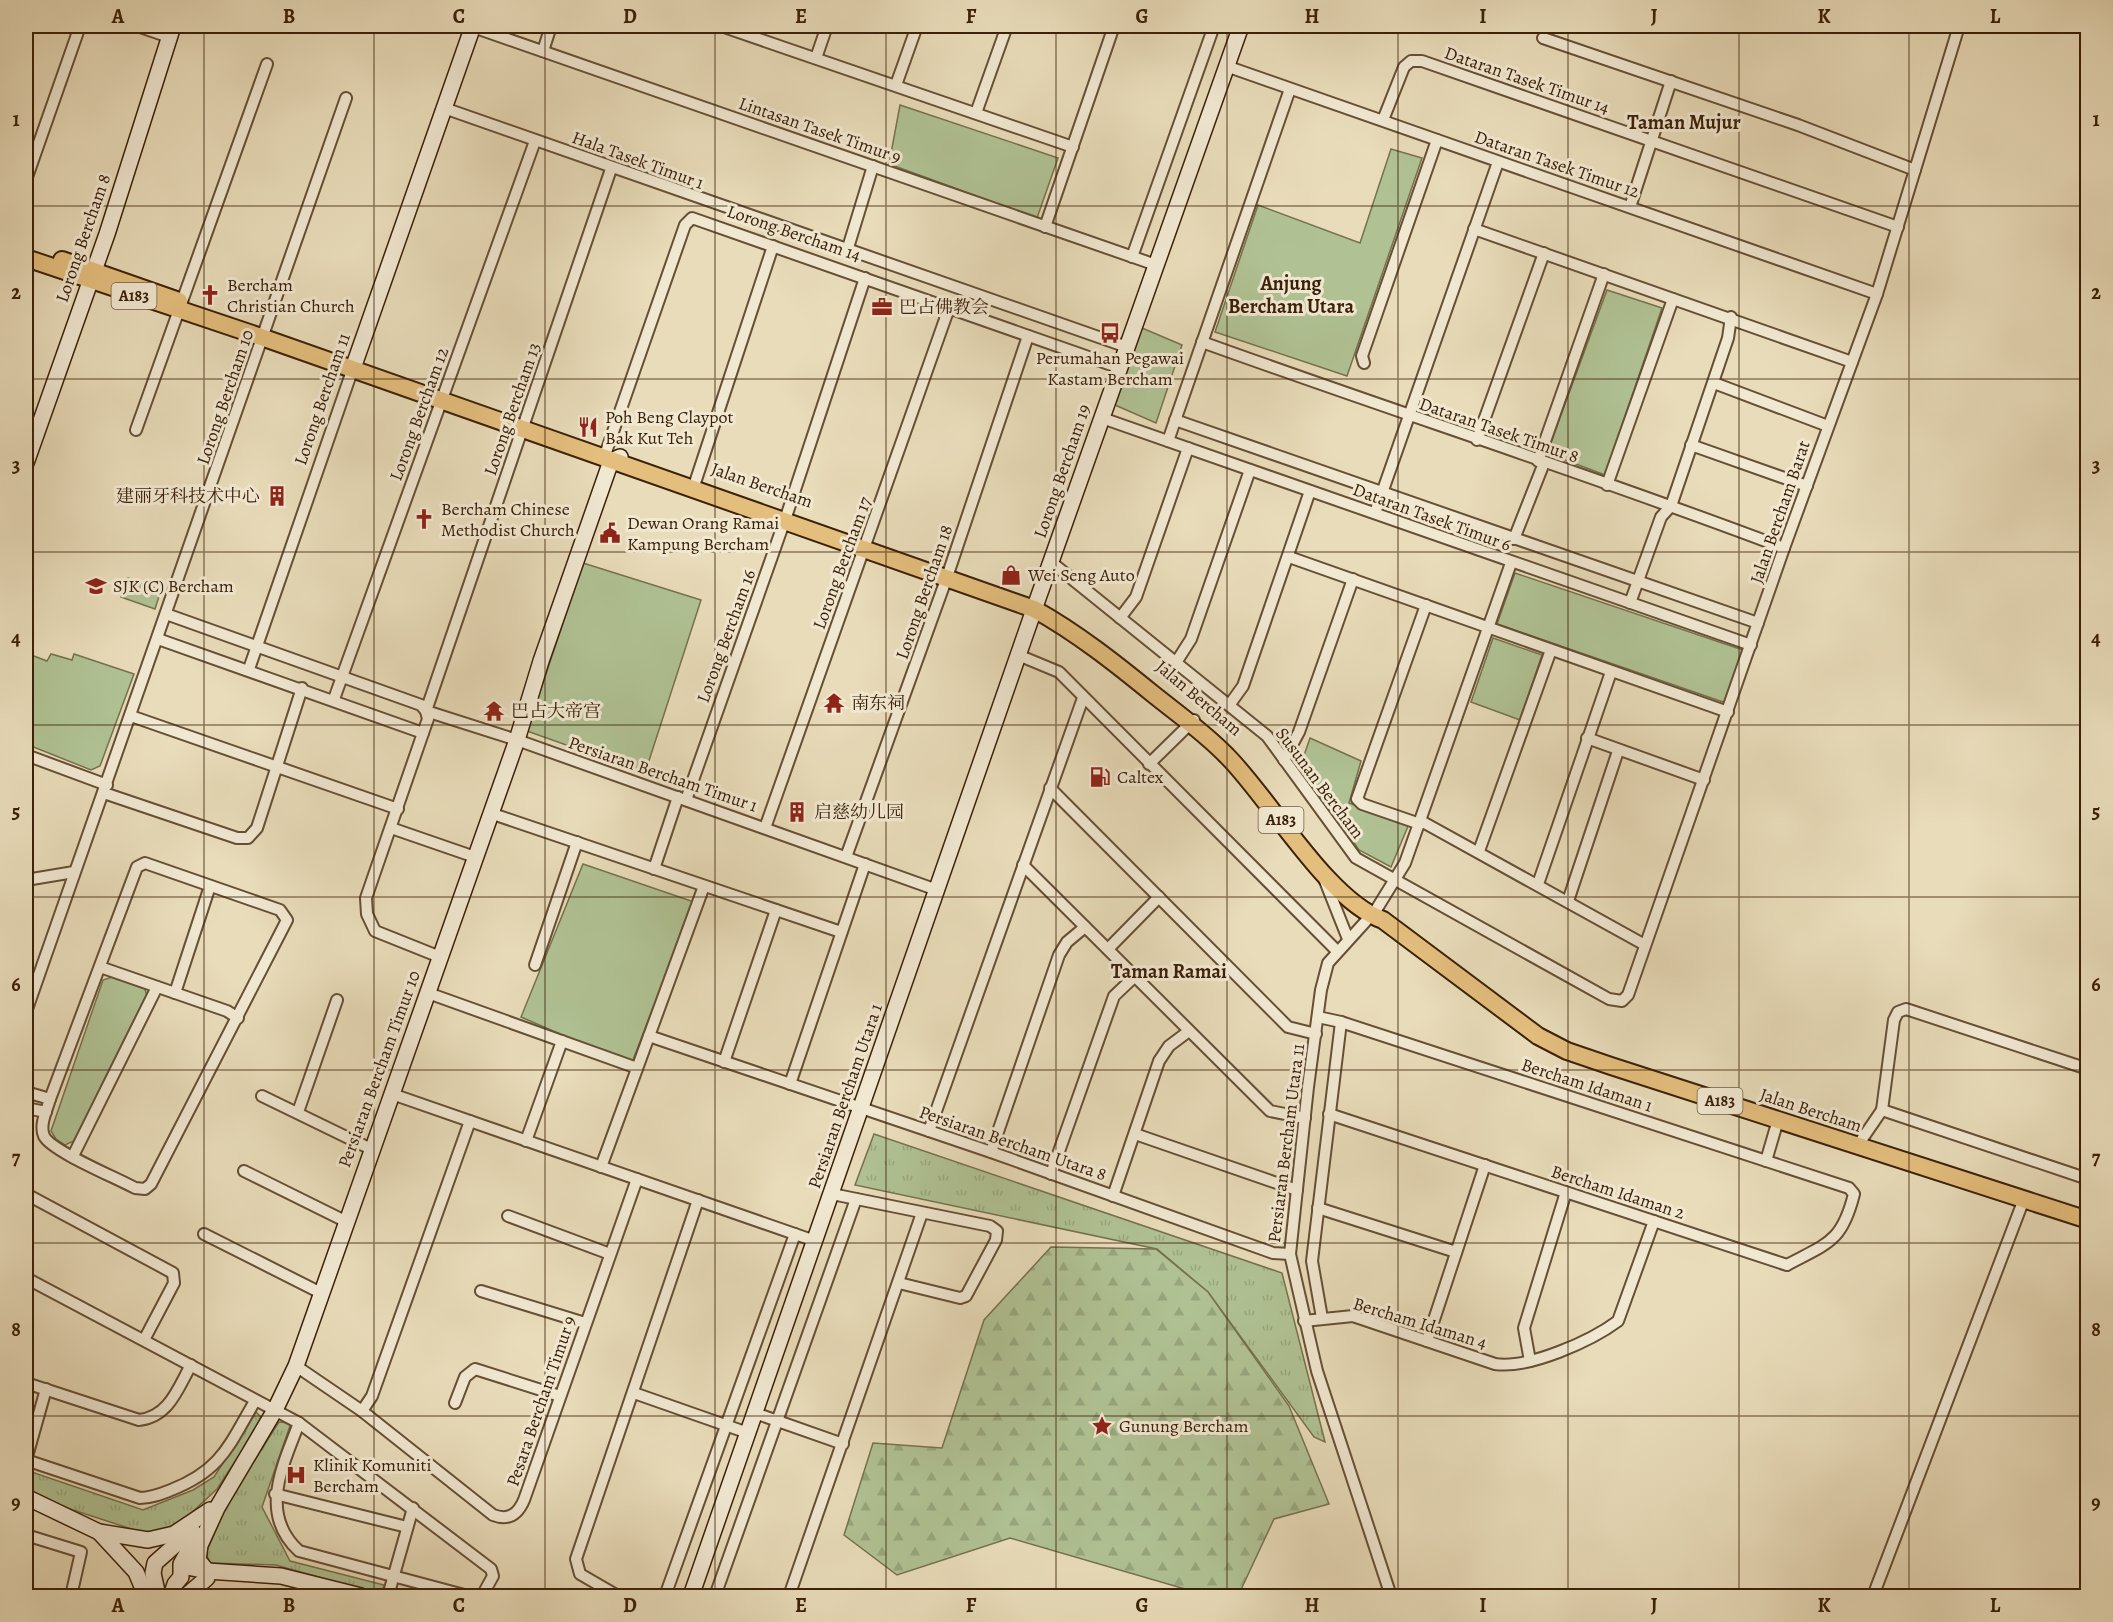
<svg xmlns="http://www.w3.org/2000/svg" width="2113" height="1622" viewBox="0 0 2113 1622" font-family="Alegreya,'Noto Serif SC',serif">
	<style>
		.grass { fill: url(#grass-tufts); stroke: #76714e; stroke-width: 1.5 }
		.forest { fill: url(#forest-firs); stroke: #76714e; stroke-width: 1.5 }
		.park { fill: #b0c294; stroke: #76714e; stroke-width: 1.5 }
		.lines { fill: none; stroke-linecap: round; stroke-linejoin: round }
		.street-casing { stroke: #664f34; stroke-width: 14 }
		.secondary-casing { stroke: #3b2008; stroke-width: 18 }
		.primary-casing { stroke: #3b2008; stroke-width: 20 }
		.street { stroke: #f1e8d2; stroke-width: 10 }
		.secondary { stroke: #f1e8d2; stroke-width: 15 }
		.primary { stroke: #e4be7d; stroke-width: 16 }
		.grid { fill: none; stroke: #3b2008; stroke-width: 1.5; stroke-opacity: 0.55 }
		.labels { text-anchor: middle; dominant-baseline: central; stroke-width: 6; stroke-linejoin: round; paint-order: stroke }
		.shield { fill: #f1e8d2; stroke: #725c45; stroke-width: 1.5 }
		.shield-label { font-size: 16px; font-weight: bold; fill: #3b2008 }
		.street-label { font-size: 18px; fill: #3b2008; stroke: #f1e8d2 }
		.poi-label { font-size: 18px; fill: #3b2008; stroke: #f1e8d2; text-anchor: start }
		.neighbourhood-label { font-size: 20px; font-weight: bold; fill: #3b2008; stroke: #f1e8d2 }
		.neatline { fill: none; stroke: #3b2008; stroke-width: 2 }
		.grid-label { font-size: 20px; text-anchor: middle; font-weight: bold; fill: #3b2008 }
	</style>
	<defs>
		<pattern id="grass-tufts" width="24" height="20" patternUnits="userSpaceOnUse" patternTransform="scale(1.5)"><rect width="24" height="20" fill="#b0c294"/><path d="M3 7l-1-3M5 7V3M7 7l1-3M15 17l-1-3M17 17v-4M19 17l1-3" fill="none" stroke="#98a67e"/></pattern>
		<pattern id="forest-firs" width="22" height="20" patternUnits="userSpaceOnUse" patternTransform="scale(1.5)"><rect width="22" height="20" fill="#b0c294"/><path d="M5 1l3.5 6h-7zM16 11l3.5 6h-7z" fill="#98a67e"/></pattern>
	</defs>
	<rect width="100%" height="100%" fill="#e9dcba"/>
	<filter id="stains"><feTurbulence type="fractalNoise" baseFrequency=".00333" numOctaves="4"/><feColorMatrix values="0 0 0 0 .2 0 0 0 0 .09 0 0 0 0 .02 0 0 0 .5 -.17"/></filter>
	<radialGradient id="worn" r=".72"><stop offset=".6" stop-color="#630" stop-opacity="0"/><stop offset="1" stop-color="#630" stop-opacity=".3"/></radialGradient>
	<g class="grass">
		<path d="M874 1134 1282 1273 1325 1442 1314 1437 1208 1292 1157 1249 855 1185Z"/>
		<path d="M256 1412 263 1419 217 1489 174 1529 144 1533 67 1508 26 1490V1470L143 1510 193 1490 214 1477Z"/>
		<path d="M279 1422 291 1423 262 1507 290 1561 384 1585 381 1595 276 1565 210 1563 206 1553 229 1500Z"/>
	</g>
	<path class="forest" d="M1051 1247 1156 1249 1208 1292 1289 1406 1329 1504 1274 1519 1238 1596H1209L1010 1538 897 1575 844 1535 873 1443 942 1448 984 1320Z"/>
	<g class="park">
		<path d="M900 105 1058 158 1037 218 889 164Z"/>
		<path d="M1391 149 1422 158 1347 376 1215 332 1258 205 1360 243Z"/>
		<path d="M1607 290 1662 308 1605 475 1547 453Z"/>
		<path d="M1142 328 1182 345 1156 423 1115 405Z"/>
		<path d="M583 563 701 600 645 773 527 731Z"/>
		<path d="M1515 573 1743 650 1726 703 1497 624Z"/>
		<path d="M128 578 161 590 155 609 121 597Z"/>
		<path d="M1493 638 1542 655 1520 720 1471 702Z"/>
		<path d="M26 653 47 661 51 654 72 660 74 654 134 674 100 766 91 770 26 744Z"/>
		<path d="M1310 738 1361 761 1349 803 1409 824 1391 867 1359 850 1300 767Z"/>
		<path d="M583 864 694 902 631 1065 521 1017Z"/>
		<path d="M112 977 145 989 147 997 74 1141 65 1145 56 1139 51 1131 103 980Z"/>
	</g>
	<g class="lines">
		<g class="street-casing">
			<g id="street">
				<path d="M137 26 169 37"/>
				<path d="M721 26 1073 147"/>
				<path d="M473 27 1156 265"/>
				<path d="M1543 38 1798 125 1915 170"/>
				<path d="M543 51 551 26"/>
				<path d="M816 58 827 26"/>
				<path d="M1226 66 1877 294"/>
				<path d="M896 85 917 26"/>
				<path d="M444 108 1127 347"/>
				<path d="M976 113 1007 26"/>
				<path d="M1383 120 1404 67 1411 61H1422L1898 227"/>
				<path d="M26 180 80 26"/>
				<path d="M1630 207 1671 81"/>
				<path d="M1045 227 1114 26"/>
				<path d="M1474 229 1852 362"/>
				<path d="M847 251 873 166"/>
				<path d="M1132 257 1214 26"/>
				<path d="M1202 342C1396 412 1592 475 1784 548"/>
				<path d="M1364 363 1362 356 1437 140"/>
				<path d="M1714 383 1828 426"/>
				<path d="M1102 418 1751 645"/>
				<path d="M1175 420 1758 623"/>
				<path d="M136 430 267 64"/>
				<path d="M1477 440 1544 253"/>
				<path d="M1168 441 1290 89"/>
				<path d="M1691 445 1807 486"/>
				<path d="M597 455 606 452 685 225 692 218 1120 368"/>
				<path d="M1538 461 1604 274"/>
				<path d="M1607 485 1673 299"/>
				<path d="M693 489 773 246"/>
				<path d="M1375 513 1498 162"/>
				<path d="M1514 539 1544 463"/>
				<path d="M1289 557 1728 712"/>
				<path d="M1051 562 1267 736 1356 858 1609 999 1622 1001 1628 995 1784 548 1877 294 1959 26"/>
				<path d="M1630 603 1661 517 1671 506 1728 338 1731 317"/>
				<path d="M166 614 421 705 426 711 611 169"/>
				<path d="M1120 618 1136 597 1188 448"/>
				<path d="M158 639 423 733 428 719 426 711 517 740 937 890"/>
				<path d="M1018 655 1059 672 1336 950"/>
				<path d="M1177 661 1191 639 1250 470"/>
				<path d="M249 669 352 371"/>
				<path d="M334 699 535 141"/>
				<path d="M1230 704 1243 686 1310 491"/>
				<path d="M131 716 398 809"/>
				<path d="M423 733 366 898 367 914 375 931 440 957"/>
				<path d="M1587 738 1704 780"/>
				<path d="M26 755 107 785"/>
				<path d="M1284 760 1299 732 1353 579"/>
				<path d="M1149 764 1194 720"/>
				<path d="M1050 788 1288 1027 1316 1034"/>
				<path d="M104 793 237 838H248L257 828 302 688"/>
				<path d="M686 800 787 514 865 278"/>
				<path d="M490 813 841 932"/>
				<path d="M1421 821 1645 945"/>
				<path d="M1420 824 1362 804 1357 799 1426 605"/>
				<path d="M391 828 475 857"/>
				<path d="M765 828 949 308"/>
				<path d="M1479 851 1551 650"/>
				<path d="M846 857 947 577 1028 336"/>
				<path d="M145 863 280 910 287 920 151 1184 145 1189 135 1188C117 1178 51 1151 44 1136 39 1125 47 1110 50 1099L137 867Z"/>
				<path d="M1023 865 1270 1111 1305 1118"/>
				<path d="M654 869 678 797"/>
				<path d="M26 880 74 872"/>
				<path d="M1325 881 1348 939"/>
				<path d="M1538 884 1611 672"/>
				<path d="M1568 901 1618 751"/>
				<path d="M1108 949 1159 897"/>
				<path d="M535 965 577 842"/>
				<path d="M100 967 227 1011 238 1018"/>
				<path d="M175 993 210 886"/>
				<path d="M428 993 637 1068"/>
				<path d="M26 1012 346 98"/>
				<path d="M1318 1017 1341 1022 1849 1188 1854 1194C1842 1242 1828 1243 1787 1265L1329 1114"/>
				<path d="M649 1036 991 1152 1273 1253 1290 1254"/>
				<path d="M724 1062 776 910"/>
				<path d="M2088 1069 1906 1009 1898 1012 1894 1020 1882 1110 2088 1179"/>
				<path d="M790 1084 865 864"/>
				<path d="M26 1092 50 1099"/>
				<path d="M392 1094 815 1241"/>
				<path d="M262 1096 371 1149"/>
				<path d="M26 1108 46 1112"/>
				<path d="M298 1112 337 1000"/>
				<path d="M929 1131 1083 698"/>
				<path d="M1135 1134 1297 1190"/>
				<path d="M526 1141 562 1041"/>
				<path d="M1858 1145 1882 1110"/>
				<path d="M991 1152 1059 955 1067 942 1085 927"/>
				<path d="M73 1156 157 987"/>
				<path d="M1766 1161 1778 1120"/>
				<path d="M601 1167 704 886"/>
				<path d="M244 1171 347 1222"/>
				<path d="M1051 1174 1114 996 1134 977"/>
				<path d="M26 1194 173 1273 174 1283 144 1340"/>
				<path d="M832 1194 990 1226 997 1231 996 1240 966 1296 960 1298 899 1283"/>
				<path d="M1113 1196 1159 1061 1169 1046 1189 1031"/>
				<path d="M1318 1208 1456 1252"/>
				<path d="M508 1216 610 1254"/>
				<path d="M204 1234 321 1293"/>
				<path d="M26 1278 299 1423 491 1569 493 1576 482 1596"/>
				<path d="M481 1291 585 1323"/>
				<path d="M1322 1318 1312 1261 1341 1022"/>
				<path d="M1304 1321 1353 1316 1495 1364C1529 1369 1591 1341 1618 1321L1654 1221"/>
				<path d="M1427 1341 1485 1165"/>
				<path d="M1530 1361 1524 1328 1566 1192"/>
				<path d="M296 1366 362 1411 493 1515C509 1521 518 1514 524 1500L637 1179"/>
				<path d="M26 1383 139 1420C169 1417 178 1388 191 1365"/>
				<path d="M634 1393 748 1433"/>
				<path d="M455 1403 465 1377 475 1369 560 1396"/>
				<path d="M362 1411 372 1396 470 1121"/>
				<path d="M755 1413 843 1444"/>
				<path d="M299 1423C283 1465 258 1514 299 1551L468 1596"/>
				<path d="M26 1460 140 1498C151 1498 161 1494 171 1490 222 1470 229 1445 255 1401"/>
				<path d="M26 1460 46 1389"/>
				<path d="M275 1494 407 1527"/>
				<path d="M26 1535 81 1552 71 1596"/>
				<path d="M388 1596 413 1508"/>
				<path d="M618 1596 580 1574 576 1559 698 1200"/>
				<path d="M665 1596 795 1234"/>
				<path d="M715 1596 856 1199"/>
				<path d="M789 1596 922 1213"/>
				<path d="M1391 1596 1317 1371 1290 1254 1308 1087 1321 990 1328 963 1376 910 1405 863 1511 563"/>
				<path d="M1873 1596 2024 1199"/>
			</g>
		</g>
		<g class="secondary-casing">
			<g id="secondary">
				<path d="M352 371 473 26"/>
				<path d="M26 463 107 234 173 26"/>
				<path d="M26 1497 99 1532 148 1540 174 1534 210 1510"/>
				<path d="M99 1532 136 1572 146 1596"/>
				<path d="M182 1566 207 1571 281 1576 361 1596"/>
				<path d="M207 1571 198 1560 200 1545 217 1508 275 1410 296 1366 517 740 541 661 611 461 620 457"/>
				<path d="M158 1596 153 1573 155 1563 192 1530"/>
				<path d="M171 1596 175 1584 181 1577V1564L197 1535"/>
				<path d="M186 1596 207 1578"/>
				<path d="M691 1596 1037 601 1241 26"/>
			</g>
		</g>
		<g class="primary-casing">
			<g id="primary">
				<path d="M26 258 267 339 1034 609C1077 633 1115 663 1153 694 1178 714 1205 733 1227 756 1270 799 1327 900 1383 920L1538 1036 1567 1051 1611 1066 2088 1220"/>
				<path d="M62 260 179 301"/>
			</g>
		</g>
		<use href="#street" class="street"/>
		<use href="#secondary" class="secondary"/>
		<use href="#primary" class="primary"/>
	</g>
	<path class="grid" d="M204 26V1596M374 26V1596M545 26V1596M715 26V1596M886 26V1596M1056 26V1596M1227 26V1596M1398 26V1596M1568 26V1596M1739 26V1596M1909 26V1596M26 206H2088M26 379H2088M26 552H2088M26 725H2088M26 897H2088M26 1070H2088M26 1243H2088M26 1416H2088"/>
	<defs>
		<g id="church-bare" transform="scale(1.62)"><path d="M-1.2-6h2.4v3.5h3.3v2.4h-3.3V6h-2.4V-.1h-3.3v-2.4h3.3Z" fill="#8f2418" stroke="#f1e8d2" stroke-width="2.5" paint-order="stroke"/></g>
		<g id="office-bare" transform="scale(1.62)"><path d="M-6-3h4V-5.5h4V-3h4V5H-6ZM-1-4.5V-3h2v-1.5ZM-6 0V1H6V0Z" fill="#8f2418" stroke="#f1e8d2" stroke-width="2.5" paint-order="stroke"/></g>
		<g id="bus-bare" transform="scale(1.62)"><path d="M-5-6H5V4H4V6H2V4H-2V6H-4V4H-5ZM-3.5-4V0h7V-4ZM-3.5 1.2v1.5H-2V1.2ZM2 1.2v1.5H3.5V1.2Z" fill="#8f2418" stroke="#f1e8d2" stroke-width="2.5" paint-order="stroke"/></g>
		<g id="restaurant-bare" transform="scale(1.62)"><path d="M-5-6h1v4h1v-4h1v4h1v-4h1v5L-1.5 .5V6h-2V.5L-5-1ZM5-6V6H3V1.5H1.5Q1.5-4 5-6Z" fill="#8f2418" stroke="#f1e8d2" stroke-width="2.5" paint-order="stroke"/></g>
		<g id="building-bare" transform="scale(1.62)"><path d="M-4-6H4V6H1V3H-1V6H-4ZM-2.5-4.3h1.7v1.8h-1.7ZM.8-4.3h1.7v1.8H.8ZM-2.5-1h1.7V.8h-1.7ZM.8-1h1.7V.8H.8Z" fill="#8f2418" stroke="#f1e8d2" stroke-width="2.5" paint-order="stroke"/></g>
		<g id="civic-bare" transform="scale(1.62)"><path d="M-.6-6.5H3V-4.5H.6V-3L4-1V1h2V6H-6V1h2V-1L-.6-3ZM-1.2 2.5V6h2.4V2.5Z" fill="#8f2418" stroke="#f1e8d2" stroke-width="2.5" paint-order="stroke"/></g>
		<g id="shop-bare" transform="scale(1.62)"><path d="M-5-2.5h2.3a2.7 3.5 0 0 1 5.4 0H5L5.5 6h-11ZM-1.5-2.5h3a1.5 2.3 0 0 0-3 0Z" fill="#8f2418" stroke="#f1e8d2" stroke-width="2.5" paint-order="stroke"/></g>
		<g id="school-bare" transform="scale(1.62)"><path d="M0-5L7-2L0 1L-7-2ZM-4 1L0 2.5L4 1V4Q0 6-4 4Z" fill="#8f2418" stroke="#f1e8d2" stroke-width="2.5" paint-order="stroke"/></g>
		<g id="temple-bare" transform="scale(1.62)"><path d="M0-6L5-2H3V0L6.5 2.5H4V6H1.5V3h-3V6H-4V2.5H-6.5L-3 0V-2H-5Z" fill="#8f2418" stroke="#f1e8d2" stroke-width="2.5" paint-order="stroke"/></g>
		<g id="fuel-bare" transform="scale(1.62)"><path d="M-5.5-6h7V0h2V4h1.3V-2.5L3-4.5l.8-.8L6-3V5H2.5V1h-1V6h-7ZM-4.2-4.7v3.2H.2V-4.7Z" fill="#8f2418" stroke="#f1e8d2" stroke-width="2.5" paint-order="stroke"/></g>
		<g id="sight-bare" transform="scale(1.62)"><path d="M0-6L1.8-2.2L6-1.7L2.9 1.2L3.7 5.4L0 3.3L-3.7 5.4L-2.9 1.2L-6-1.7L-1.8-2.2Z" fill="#8f2418" stroke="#f1e8d2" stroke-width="2.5" paint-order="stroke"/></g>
		<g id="hospital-bare" transform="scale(1.62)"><path d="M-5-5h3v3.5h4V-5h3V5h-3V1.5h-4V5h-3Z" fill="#8f2418" stroke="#f1e8d2" stroke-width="2.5" paint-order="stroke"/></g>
	</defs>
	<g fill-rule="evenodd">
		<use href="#church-bare" x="210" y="295"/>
		<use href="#office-bare" x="882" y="307"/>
		<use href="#bus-bare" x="1110" y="333"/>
		<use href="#restaurant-bare" x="588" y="427"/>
		<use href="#building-bare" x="277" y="496"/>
		<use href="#church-bare" x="424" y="519"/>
		<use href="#civic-bare" x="610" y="533"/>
		<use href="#shop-bare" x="1011" y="575"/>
		<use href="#school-bare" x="96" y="586"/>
		<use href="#temple-bare" x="834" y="703"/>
		<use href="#temple-bare" x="494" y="711"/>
		<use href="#fuel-bare" x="1100" y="777"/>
		<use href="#building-bare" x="797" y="812"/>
		<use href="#sight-bare" x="1102" y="1426"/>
		<use href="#hospital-bare" x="296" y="1475"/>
	</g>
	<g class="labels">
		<g class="shield">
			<rect x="111.5" y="283" width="45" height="26" rx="4.5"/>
			<rect x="1258.5" y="807" width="45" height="26" rx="4.5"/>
			<rect x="1697.5" y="1088" width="45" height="26" rx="4.5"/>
		</g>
		<g class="shield-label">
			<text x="134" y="296">A183</text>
			<text x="1281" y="820">A183</text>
			<text x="1720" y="1101">A183</text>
		</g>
		<g class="street-label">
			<text transform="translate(1527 80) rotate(19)">Dataran Tasek Timur 14</text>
			<text transform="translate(820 130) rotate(19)">Lintasan Tasek Timur 9</text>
			<text transform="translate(638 160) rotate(20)">Hala Tasek Timur 1</text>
			<text transform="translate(1557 164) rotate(19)">Dataran Tasek Timur 12</text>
			<text transform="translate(794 233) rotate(19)">Lorong Bercham 14</text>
			<text transform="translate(83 238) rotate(-71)">Lorong Bercham 8</text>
			<text transform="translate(225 397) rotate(-71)">Lorong Bercham 10</text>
			<text transform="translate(322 399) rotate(-71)">Lorong Bercham 11</text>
			<text transform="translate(512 409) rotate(-71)">Lorong Bercham 13</text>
			<text transform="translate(419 414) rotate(-70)">Lorong Bercham 12</text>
			<text transform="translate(1499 430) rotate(19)">Dataran Tasek Timur 8</text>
			<text transform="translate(1062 471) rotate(-71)">Lorong Bercham 19</text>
			<text transform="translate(762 485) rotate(19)">Jalan Bercham</text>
			<text transform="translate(1780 512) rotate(-71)">Jalan Bercham Barat</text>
			<text transform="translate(1432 517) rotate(20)">Dataran Tasek Timur 6</text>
			<text transform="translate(842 563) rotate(-70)">Lorong Bercham 17</text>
			<text transform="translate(924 592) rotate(-71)">Lorong Bercham 18</text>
			<text transform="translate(726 636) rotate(-70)">Lorong Bercham 16</text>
			<text transform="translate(1199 698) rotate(40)">Jalan Bercham</text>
			<text transform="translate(663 774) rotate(19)">Persiaran Bercham Timur 1</text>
			<text transform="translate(1320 783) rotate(53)">Susunan Bercham</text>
			<text transform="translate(379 1069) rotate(-70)">Persiaran Bercham Timur 10</text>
			<text transform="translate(1587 1085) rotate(18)">Bercham Idaman 1</text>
			<text transform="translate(845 1096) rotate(-71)">Persiaran Bercham Utara 1</text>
			<text transform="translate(1811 1110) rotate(18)">Jalan Bercham</text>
			<text transform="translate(1013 1143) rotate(19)">Persiaran Bercham Utara 8</text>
			<text transform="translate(1286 1143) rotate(-83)">Persiaran Bercham Utara 11</text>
			<text transform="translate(1618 1192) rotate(18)">Bercham Idaman 2</text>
			<text transform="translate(1420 1323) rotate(17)">Bercham Idaman 4</text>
			<text transform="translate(541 1401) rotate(-71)">Pesara Bercham Timur 9</text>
		</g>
		<g class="poi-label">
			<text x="227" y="285">Bercham<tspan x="227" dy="21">Christian Church</tspan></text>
			<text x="899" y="307">巴占佛教会</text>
			<text x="1110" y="358" text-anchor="middle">Perumahan Pegawai<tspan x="1110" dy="21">Kastam Bercham</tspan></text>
			<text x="605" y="417">Poh Beng Claypot<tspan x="605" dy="21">Bak Kut Teh</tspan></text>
			<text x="260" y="496" text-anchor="end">建丽牙科技术中心</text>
			<text x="441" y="509">Bercham Chinese<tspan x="441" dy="21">Methodist Church</tspan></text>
			<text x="627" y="523">Dewan Orang Ramai<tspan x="627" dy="21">Kampung Bercham</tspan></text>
			<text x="1028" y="575">Wei Seng Auto</text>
			<text x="113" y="586">SJK (C) Bercham</text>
			<text x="851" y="703">南东祠</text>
			<text x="511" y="711">巴占大帝宫</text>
			<text x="1117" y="777">Caltex</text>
			<text x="814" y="812">启慈幼儿园</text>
			<text x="1119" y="1426">Gunung Bercham</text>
			<text x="313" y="1465">Klinik Komuniti<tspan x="313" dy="21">Bercham</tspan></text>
		</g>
		<g class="neighbourhood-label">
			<text x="1684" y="122">Taman Mujur</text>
			<text x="1291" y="283">Anjung<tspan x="1291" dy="23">Bercham Utara</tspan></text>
			<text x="1169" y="971">Taman Ramai</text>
		</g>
	</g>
	<rect width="2113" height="1622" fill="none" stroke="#e9dcba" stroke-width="66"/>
	<rect x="33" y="33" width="2047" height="1556" class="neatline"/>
	<g class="grid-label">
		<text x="118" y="23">A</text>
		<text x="289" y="23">B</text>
		<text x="459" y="23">C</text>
		<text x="630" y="23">D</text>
		<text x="801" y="23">E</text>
		<text x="971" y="23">F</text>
		<text x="1142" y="23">G</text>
		<text x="1312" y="23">H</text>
		<text x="1483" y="23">I</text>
		<text x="1654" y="23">J</text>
		<text x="1824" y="23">K</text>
		<text x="1995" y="23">L</text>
		<text x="16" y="126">1</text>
		<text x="2096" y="126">1</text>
		<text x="16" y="299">2</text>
		<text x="2096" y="299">2</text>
		<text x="16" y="472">3</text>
		<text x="2096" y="472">3</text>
		<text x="16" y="645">4</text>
		<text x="2096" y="645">4</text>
		<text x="16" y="818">5</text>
		<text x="2096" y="818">5</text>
		<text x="16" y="991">6</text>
		<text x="2096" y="991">6</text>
		<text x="16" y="1164">7</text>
		<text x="2096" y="1164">7</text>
		<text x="16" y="1336">8</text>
		<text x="2096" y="1336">8</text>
		<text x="16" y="1509">9</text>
		<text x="2096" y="1509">9</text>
		<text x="118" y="1612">A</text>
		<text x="289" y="1612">B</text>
		<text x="459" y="1612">C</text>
		<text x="630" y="1612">D</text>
		<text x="801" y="1612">E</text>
		<text x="971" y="1612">F</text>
		<text x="1142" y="1612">G</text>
		<text x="1312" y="1612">H</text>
		<text x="1483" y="1612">I</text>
		<text x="1654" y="1612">J</text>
		<text x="1824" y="1612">K</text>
		<text x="1995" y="1612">L</text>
	</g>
	<rect width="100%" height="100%" filter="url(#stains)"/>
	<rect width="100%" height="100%" fill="url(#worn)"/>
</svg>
